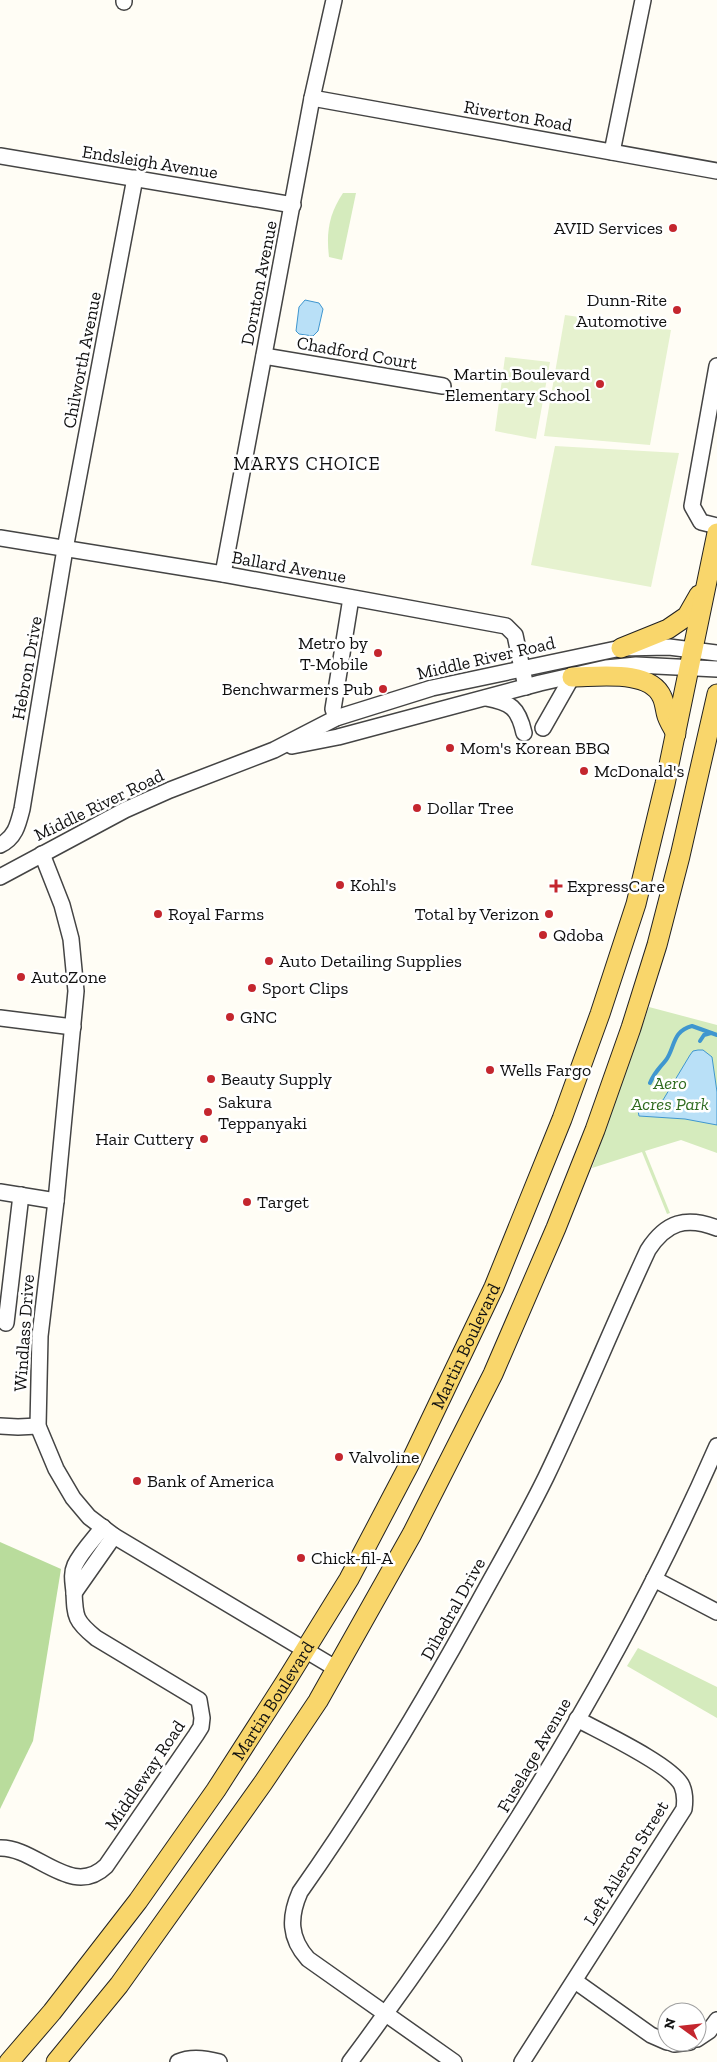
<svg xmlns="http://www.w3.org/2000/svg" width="717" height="2062" viewBox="0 0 717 2062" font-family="'Zilla Slab',serif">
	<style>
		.green { fill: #d5ebbd }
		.forest { fill: #b9dc9c }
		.pitch { fill: #e6f2cf }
		.water { fill: #b9e0f7; stroke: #3f96cf }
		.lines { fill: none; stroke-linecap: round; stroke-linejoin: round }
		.stream { stroke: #3f96cf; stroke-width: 4 }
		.minor-casing { stroke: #444; stroke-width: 18 }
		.major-casing { stroke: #222; stroke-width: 21 }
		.minor { stroke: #fff; stroke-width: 15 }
		.major { stroke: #f9d66b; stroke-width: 19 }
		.poi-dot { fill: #c4262e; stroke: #fff; stroke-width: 2 }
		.labels { text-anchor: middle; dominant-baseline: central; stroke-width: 5; stroke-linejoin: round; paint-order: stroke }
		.street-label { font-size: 18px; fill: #111; stroke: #fff }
		.poi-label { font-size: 18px; fill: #111; stroke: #fff; text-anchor: start }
		.park-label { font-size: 18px; font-style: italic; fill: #2f6b1f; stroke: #fff }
		.neighbourhood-label { font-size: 19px; letter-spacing: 1px; fill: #111; stroke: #fff }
	</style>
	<rect width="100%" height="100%" fill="#fffdf5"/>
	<g class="green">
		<path d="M343 193H356L342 260 329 257C326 232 329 214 343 193Z"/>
		<path d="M649 1007 717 1025V1153L681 1140 645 1151 670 1213 667 1214 642 1152 592 1168Z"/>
		<path d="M638 1648 717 1687V1718L627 1666Z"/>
	</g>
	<path class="forest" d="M0 1542 61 1569 33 1741 0 1809Z"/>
	<g class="pitch">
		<path d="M565 315 671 330 650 445 544 436Z"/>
		<path d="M505 357 550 362 536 439 495 431Z"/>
		<path d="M555 446 679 453 651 587 531 565Z"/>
	</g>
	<g class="water">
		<path d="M305 300 319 303 323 309 318 331 313 336 299 334 296 331 299 307Z"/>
		<path d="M698 1050H703L712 1057 717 1092V1125L685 1119 639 1116 638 1111 640 1107 663 1100 690 1055 693 1051Z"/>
	</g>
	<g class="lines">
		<g class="stream">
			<path d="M700 1041 704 1035 711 1033"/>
			<path d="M650 1083C655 1071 659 1069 666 1060 675 1048 672 1031 692 1026L717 1035"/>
		</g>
		<g class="minor-casing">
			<g id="minor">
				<path d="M124 0V2"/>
				<path d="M312 98 717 171"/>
				<path d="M612 152 643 0"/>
				<path d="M0 156 293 205"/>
				<path d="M264 356 443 386"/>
				<path d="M717 366 692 506 701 522 717 526"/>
				<path d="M0 538 223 574 506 626 515 635 526 687"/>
				<path d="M223 574 312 98 334 0"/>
				<path d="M486 698C511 703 518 707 524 733"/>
				<path d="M336 718 333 709 351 598"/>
				<path d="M543 728 572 677"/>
				<path d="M292 746 338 737 540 683 606 668 636 665 717 669"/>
				<path d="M0 845C15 838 18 825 22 809L65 549 135 178"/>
				<path d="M42 854 62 905 71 939 76 991 56 1201 40 1336 38 1426 56 1469 73 1498 89 1517 114 1536 337 1669"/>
				<path d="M0 877 125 810 170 790 274 750 336 718 432 688 621 648 669 647 717 653"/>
				<path d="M0 1018 73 1027"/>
				<path d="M0 1192 56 1201"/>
				<path d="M6 1323 21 1195"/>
				<path d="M0 1426 18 1427 38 1426"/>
				<path d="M654 1579 717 1612"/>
				<path d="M74 1593 114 1536"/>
				<path d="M0 1848C36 1847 72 1899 106 1866L196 1735 201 1727 202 1718 199 1700 96 1638C75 1621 75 1617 74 1592 73 1582 71 1574 75 1565 81 1552 94 1539 103 1527"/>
				<path d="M575 1981 651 2035 667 2042"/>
				<path d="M697 2039 709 2031 717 2020"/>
				<path d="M669 2042 674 2044 690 2042"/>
				<path d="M178 2062C191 2056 205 2058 219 2062"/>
				<path d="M350 2062C493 1870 621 1666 717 1446"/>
				<path d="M454 2062 308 1959C289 1938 289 1917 300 1892 365 1800 423 1703 478 1603 501 1561 525 1520 546 1477 582 1402 613 1325 648 1250 666 1222 686 1216 717 1228"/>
				<path d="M522 2062 684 1809C685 1802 685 1793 682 1786 674 1766 599 1731 577 1719"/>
			</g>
		</g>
		<g class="major-casing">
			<g id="major">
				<path d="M621 648 668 629 687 616 699 595"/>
				<path d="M572 677C598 677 650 669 662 697 665 703 665 710 667 716 669 722 673 728 676 734"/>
				<path id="s1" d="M9 2062 52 2012 138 1901 216 1790 286 1681 349 1579 410 1463 494 1287 562 1119 600 1014 636 904 665 784 717 533"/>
				<path d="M56 2062 119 1985 263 1783 318 1701 412 1534 493 1374 556 1228 595 1130 631 1028 657 945 680 856 717 694"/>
			</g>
		</g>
		<use href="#minor" class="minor"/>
		<use href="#major" class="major"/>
	</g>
	<g class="poi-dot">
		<circle cx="673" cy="228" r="5"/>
		<circle cx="677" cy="310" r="5"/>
		<circle cx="600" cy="384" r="5"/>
		<circle cx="378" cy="653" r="5"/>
		<circle cx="383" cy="689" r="5"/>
		<circle cx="450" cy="748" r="5"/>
		<circle cx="584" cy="771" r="5"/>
		<circle cx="417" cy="808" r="5"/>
		<circle cx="340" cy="885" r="5"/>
		<path d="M553.5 878.5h5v5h5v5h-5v5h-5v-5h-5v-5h5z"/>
		<circle cx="158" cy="914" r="5"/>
		<circle cx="549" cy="914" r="5"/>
		<circle cx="543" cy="935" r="5"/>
		<circle cx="269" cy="961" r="5"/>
		<circle cx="21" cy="977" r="5"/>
		<circle cx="252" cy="988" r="5"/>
		<circle cx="230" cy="1017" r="5"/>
		<circle cx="490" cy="1070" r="5"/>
		<circle cx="211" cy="1079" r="5"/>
		<circle cx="208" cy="1112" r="5"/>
		<circle cx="204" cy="1139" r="5"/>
		<circle cx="247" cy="1202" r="5"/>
		<circle cx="339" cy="1457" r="5"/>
		<circle cx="137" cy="1481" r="5"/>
		<circle cx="301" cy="1558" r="5"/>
	</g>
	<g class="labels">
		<g class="street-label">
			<text transform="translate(518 116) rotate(10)">Riverton Road</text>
			<text transform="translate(150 162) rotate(9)">Endsleigh Avenue</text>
			<text transform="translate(259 283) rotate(-79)">Dornton Avenue</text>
			<text transform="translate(357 353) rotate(10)">Chadford Court</text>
			<text transform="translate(82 360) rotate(-79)">Chilworth Avenue</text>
			<text transform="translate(289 567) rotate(10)">Ballard Avenue</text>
			<text transform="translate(486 658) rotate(-13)">Middle River Road</text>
			<text transform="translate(27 668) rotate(-80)">Hebron Drive</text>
			<text transform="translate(99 805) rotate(-26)">Middle River Road</text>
			<text transform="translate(24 1333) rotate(-86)">Windlass Drive</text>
			<text stroke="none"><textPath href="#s1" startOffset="852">Martin Boulevard</textPath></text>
			<text transform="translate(453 1609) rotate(-61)">Dihedral Drive</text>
			<text stroke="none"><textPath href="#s1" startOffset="448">Martin Boulevard</textPath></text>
			<text transform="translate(534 1755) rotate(-60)">Fuselage Avenue</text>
			<text transform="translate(145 1775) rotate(-56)">Middleway Road</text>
			<text transform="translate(626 1863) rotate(-58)">Left Aileron Street</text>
		</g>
		<g class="poi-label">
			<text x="663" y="228" text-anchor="end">AVID Services</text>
			<text x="667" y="300" text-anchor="end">Dunn-Rite<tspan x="667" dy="21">Automotive</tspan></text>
			<text x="590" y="374" text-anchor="end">Martin Boulevard<tspan x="590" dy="21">Elementary School</tspan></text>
			<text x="368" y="643" text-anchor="end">Metro by<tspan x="368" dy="21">T-Mobile</tspan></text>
			<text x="373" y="689" text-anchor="end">Benchwarmers Pub</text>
			<text x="460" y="748">Mom's Korean BBQ</text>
			<text x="594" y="771">McDonald's</text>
			<text x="427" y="808">Dollar Tree</text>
			<text x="350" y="885">Kohl's</text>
			<text x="567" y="886">ExpressCare</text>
			<text x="168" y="914">Royal Farms</text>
			<text x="539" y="914" text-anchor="end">Total by Verizon</text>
			<text x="553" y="935">Qdoba</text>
			<text x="279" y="961">Auto Detailing Supplies</text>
			<text x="31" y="977">AutoZone</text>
			<text x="262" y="988">Sport Clips</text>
			<text x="240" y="1017">GNC</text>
			<text x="500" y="1070">Wells Fargo</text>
			<text x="221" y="1079">Beauty Supply</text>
			<text x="218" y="1102">Sakura<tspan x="218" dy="21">Teppanyaki</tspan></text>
			<text x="194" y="1139" text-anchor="end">Hair Cuttery</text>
			<text x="257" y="1202">Target</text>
			<text x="349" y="1457">Valvoline</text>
			<text x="147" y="1481">Bank of America</text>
			<text x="311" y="1558">Chick-fil-A</text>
		</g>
		<g class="park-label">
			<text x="670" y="1083">Aero<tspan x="670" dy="21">Acres Park</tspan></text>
		</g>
		<g class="neighbourhood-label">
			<text x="307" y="463">MARYS CHOICE</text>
		</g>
	</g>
	<g transform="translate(682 2027) rotate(285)"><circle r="24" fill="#ffffff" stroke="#a0a0a0"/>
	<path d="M0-4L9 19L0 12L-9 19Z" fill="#c4262e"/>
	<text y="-8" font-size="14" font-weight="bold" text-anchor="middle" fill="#111111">N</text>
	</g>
</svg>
